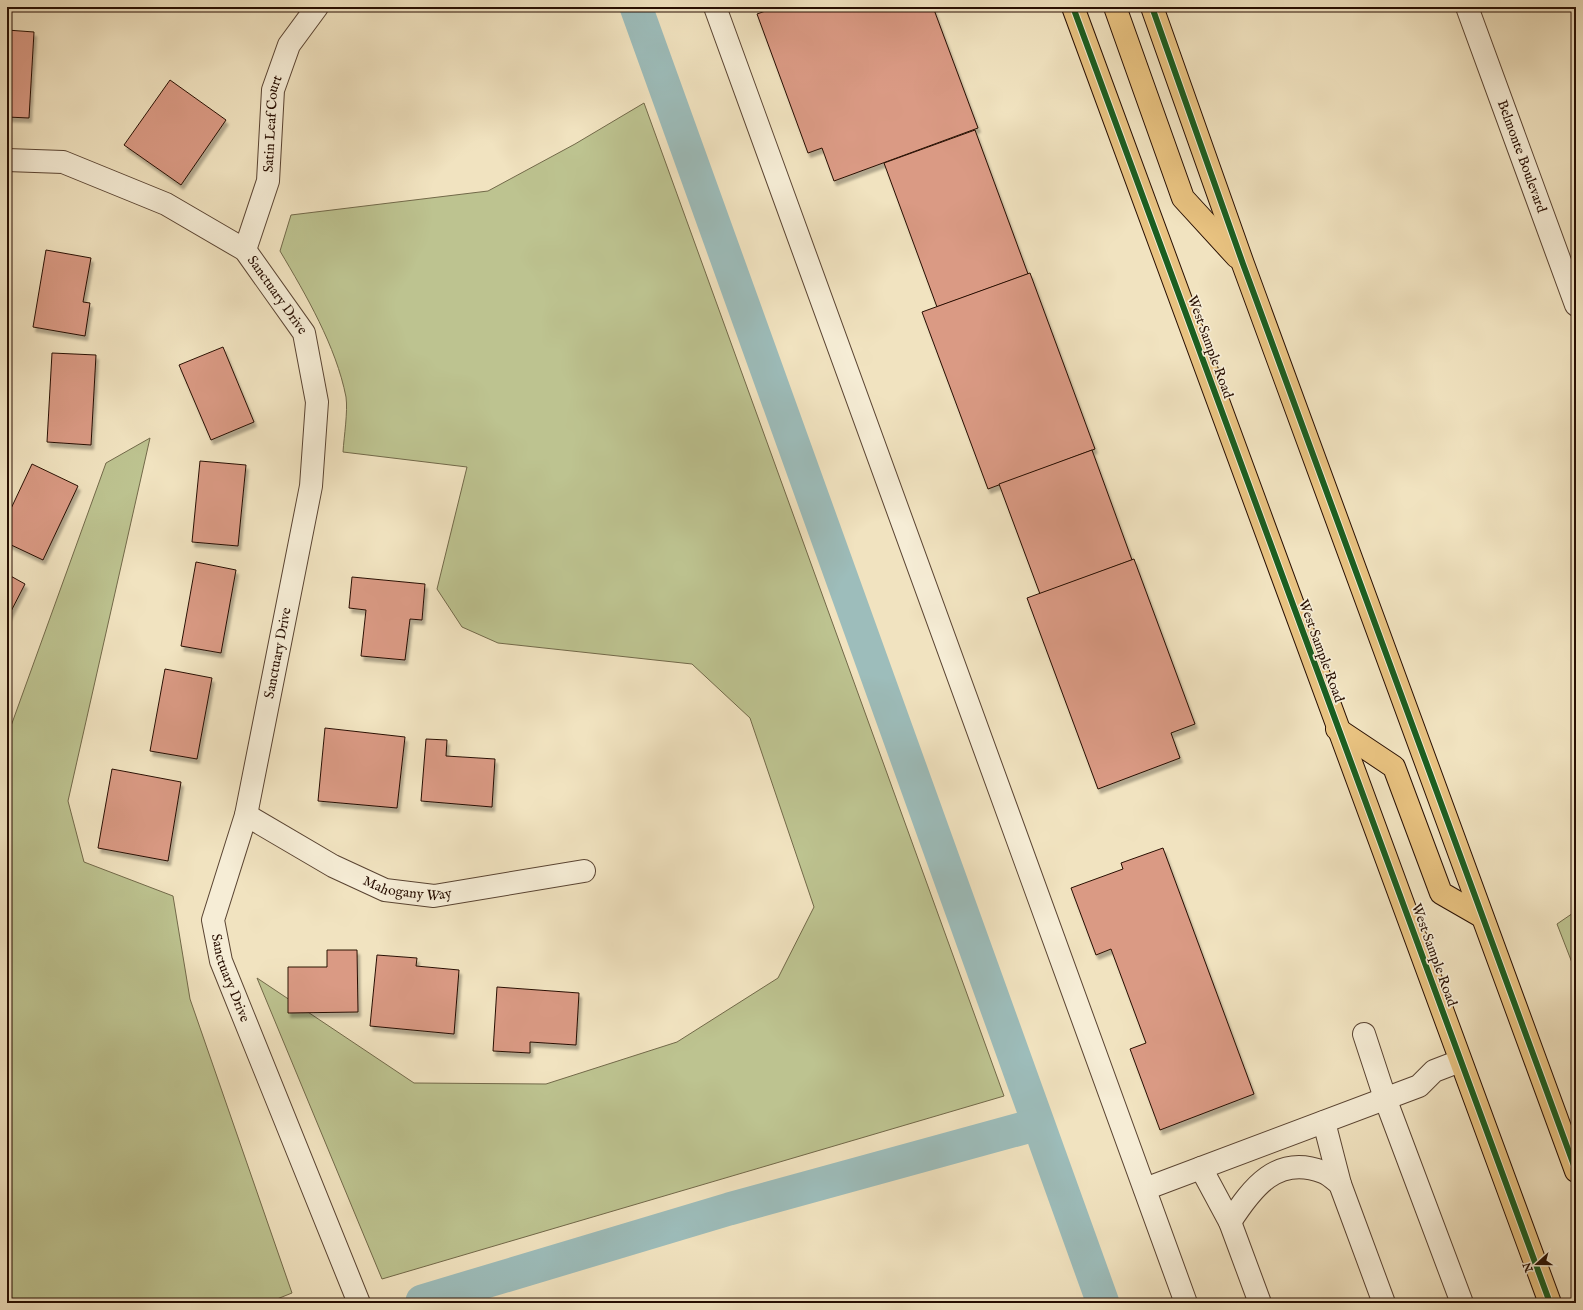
<svg xmlns="http://www.w3.org/2000/svg" width="1583" height="1310" viewBox="0 0 1583 1310" font-family="'IM FELL English',serif">
	<style>
		.green { fill: #bdc390; stroke: #726949 }
		.lines { fill: none; stroke-linecap: round; stroke-linejoin: round }
		.canal { stroke: #9dbdbb; stroke-width: 33 }
		.building { fill: #da9a84; stroke: #280f02; filter: url(#shadow) }
		.minor-casing { stroke: #5a4432; stroke-width: 24 }
		.major-casing { stroke: #280f02; stroke-width: 24 }
		.minor { stroke: #f6edd6; stroke-width: 22 }
		.major { stroke: #e8c280; stroke-width: 22 }
		.cycleway-casing { stroke: #f6edd6; stroke-width: 8 }
		.cycleway { stroke: #1b5e20; stroke-width: 6 }
		.labels { text-anchor: middle; dominant-baseline: central; stroke-width: 3.5; stroke-linejoin: round; paint-order: stroke }
		.street-label { font-size: 14px; fill: #280f02; stroke: #f6edd6 }
	</style>
	<defs>
		<filter id="shadow"><feDropShadow dx="2.5" dy="4.5" stdDeviation="1" flood-color="#0004"/></filter>
	</defs>
	<rect width="100%" height="100%" fill="#f1e3c0"/>
	<filter id="stains"><feTurbulence type="fractalNoise" baseFrequency=".005" numOctaves="4"/><feColorMatrix values="0 0 0 0 .2 0 0 0 0 .09 0 0 0 0 .02 0 0 0 .5 -.17"/></filter>
	<radialGradient id="worn" r=".72"><stop offset=".6" stop-color="#630" stop-opacity="0"/><stop offset="1" stop-color="#630" stop-opacity=".3"/></radialGradient>
	<g class="green">
		<path d="M644 103 1004 1096 382 1279 257 978 414 1083 546 1084 677 1042 778 978 814 907 750 718 692 664 498 643 462 627 437 589 467 467 343 452C344 436 348 412 346 397 336 346 306 295 280 251L291 215 488 191 575 144Z"/>
		<path d="M150 438 68 801 84 862 173 896 190 999 292 1293 267 1303H7V737L106 463Z"/>
		<path d="M1576 911V973L1557 924Z"/>
	</g>
	<g class="lines">
		<g class="canal">
			<path d="M636 7 1103 1303"/>
			<path d="M422 1301 729 1209 1038 1124"/>
		</g>
	</g>
	<g class="building">
		<path d="M771 7H933L978 128 834 181 822 148 808 153 757 14 771 9Z"/>
		<path d="M7 30 34 32 29 118 7 117Z"/>
		<path d="M170 80 226 120 181 185 124 145Z"/>
		<path d="M975 130 1028 274 937 307 884 163Z"/>
		<path d="M46 250 91 258 83 302 90 303 85 336 33 327Z"/>
		<path d="M1030 273 1095 449 988 489 922 312Z"/>
		<path d="M223 347 254 422 211 440 179 365Z"/>
		<path d="M52 353 96 355 91 445 47 442Z"/>
		<path d="M1092 450 1132 560 1040 594 999 484Z"/>
		<path d="M200 461 246 465 238 546 192 542Z"/>
		<path d="M32 464 78 486 43 560 7 543V517Z"/>
		<path d="M1134 559 1195 724 1171 733 1180 758 1098 789 1027 598Z"/>
		<path d="M196 562 236 570 221 653 181 646Z"/>
		<path d="M7 574 25 584 7 619Z"/>
		<path d="M352 577 425 584 422 620 410 619 405 660 361 656 366 610 349 608Z"/>
		<path d="M165 669 212 678 197 759 150 751Z"/>
		<path d="M325 728 405 737 397 808 318 801Z"/>
		<path d="M426 739 447 740 446 756 495 759 492 807 421 801Z"/>
		<path d="M112 769 181 782 168 861 98 848Z"/>
		<path d="M1163 848 1254 1094 1160 1130 1130 1049 1146 1043 1111 949 1096 955 1071 888 1123 869 1121 863Z"/>
		<path d="M327 950H357L358 1012 288 1013V967H327Z"/>
		<path d="M377 955 417 958 416 966 459 970 454 1034 370 1026Z"/>
		<path d="M497 987 579 993 576 1045 530 1042V1053L493 1051Z"/>
	</g>
	<g class="lines">
		<g class="minor-casing">
			<g id="minor">
				<path d="M715 7 1186 1303"/>
				<path id="s1" d="M1467 7 1576 305"/>
				<path id="s2" d="M7 160 63 162 166 204 245 250 304 333 317 402 311 486 246 815 213 920 221 961 359 1303"/>
				<path id="s3" d="M245 250 268 181 273 90 289 45 317 7"/>
				<path id="s4" d="M246 815 333 866 385 890 434 896 584 871"/>
				<path d="M1364 1034 1385 1098 1462 1303"/>
				<path d="M1324 1122 1340 1184 1384 1303"/>
				<path d="M1201 1168 1230 1222 1260 1303"/>
				<path d="M1145 1189 1419 1086 1434 1071 1460 1061"/>
				<path d="M1230 1222C1252 1188 1277 1154 1323 1172 1329 1174 1335 1180 1340 1184"/>
			</g>
		</g>
		<g class="major-casing">
			<g id="major">
				<path d="M1073 7 1550 1303"/>
				<path d="M1115 7 1183 198 1237 257"/>
				<path d="M1152 7 1243 264 1576 1171"/>
				<path d="M1337 729 1394 767 1441 893 1481 916"/>
			</g>
		</g>
		<use href="#minor" class="minor"/>
		<use href="#major" class="major"/>
		<g class="cycleway-casing">
			<g id="cycleway">
				<path d="M1073 7 1550 1303"/>
				<path d="M1152 7 1243 264 1576 1171"/>
			</g>
		</g>
		<use href="#cycleway" class="cycleway"/>
	</g>
	<g class="labels">
		<g class="street-label">
			<text stroke="none"><textPath href="#s3" startOffset="130">Satin Leaf Court</textPath></text>
			<text stroke="none"><textPath href="#s1" startOffset="159">Belmonte Boulevard</textPath></text>
			<text stroke="none"><textPath href="#s2" startOffset="314">Sanctuary Drive</textPath></text>
			<text transform="translate(1210 347) rotate(70)">West Sample Road</text>
			<text transform="translate(1321 651) rotate(70)">West Sample Road</text>
			<text transform="translate(278 653) rotate(-79)">Sanctuary Drive</text>
			<text stroke="none"><textPath href="#s4" startOffset="180">Mahogany Way</textPath></text>
			<text transform="translate(1434 955) rotate(70)">West Sample Road</text>
			<text stroke="none"><textPath href="#s2" startOffset="1021">Sanctuary Drive</textPath></text>
		</g>
	</g>
	<rect width="1583" height="1310" fill="none" stroke="#f1e3c0" stroke-width="24"/>
	<rect x="8" y="8" width="1567" height="1294" fill="none" stroke="#280f02" stroke-width="2"/>
	<rect x="12" y="12" width="1559" height="1286" fill="none" stroke="#280f02"/>
	<g transform="translate(1537 1264) rotate(249)" stroke="#f6edd6" stroke-width="3" paint-order="stroke">
	<path d="M0-3L7 15L0 10L-7 15Z" fill="#280f02"/>
	<text y="-6" font-size="11" font-weight="bold" text-anchor="middle" fill="#280f02">N</text>
	</g>
	<rect width="100%" height="100%" filter="url(#stains)"/>
	<rect width="100%" height="100%" fill="url(#worn)"/>
</svg>
